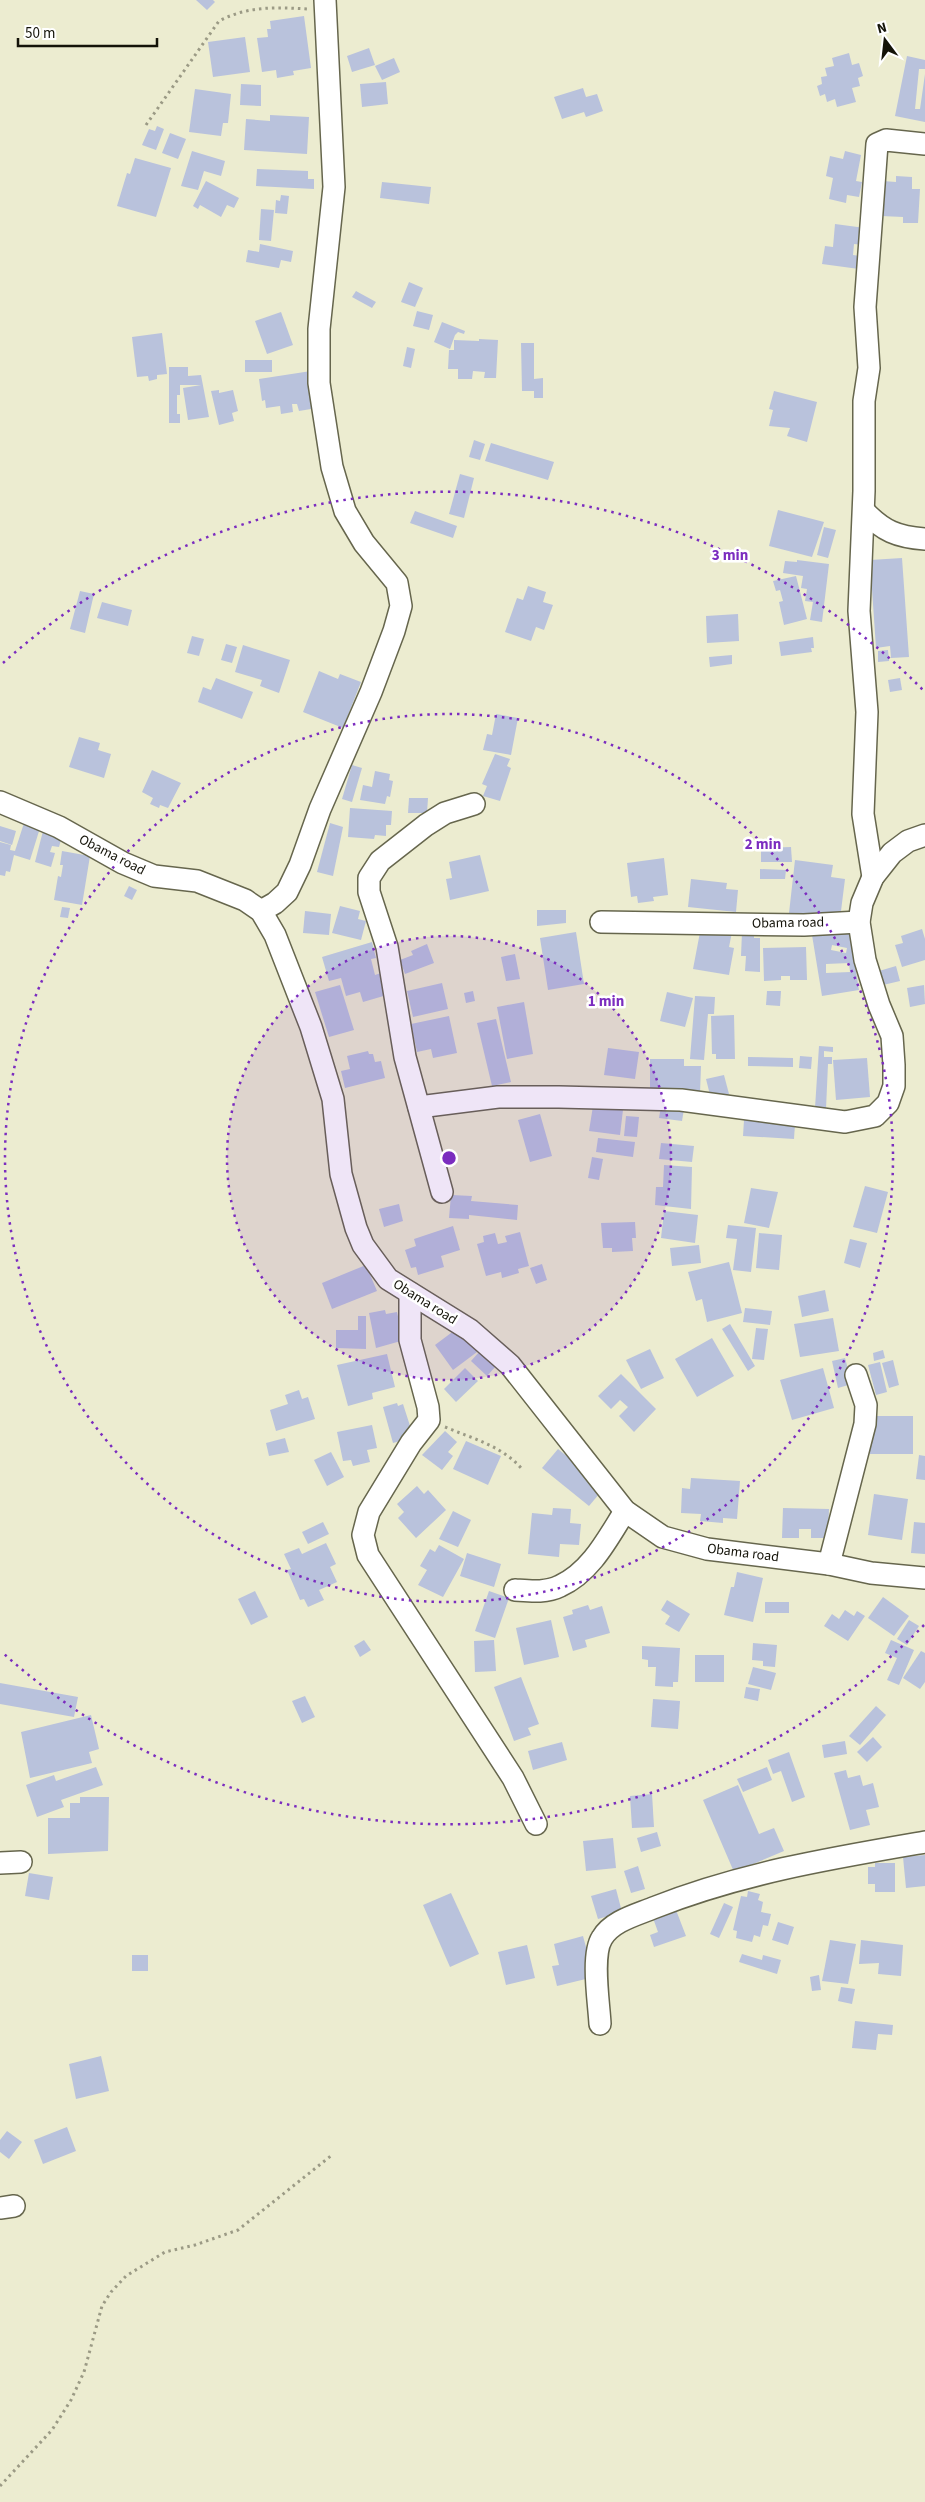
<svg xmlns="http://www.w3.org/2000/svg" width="925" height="2502" viewBox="0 0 925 2502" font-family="'Source Sans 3',sans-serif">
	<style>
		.building { fill: #b9c2dc; fill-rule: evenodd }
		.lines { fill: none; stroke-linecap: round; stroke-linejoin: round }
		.minor-casing { stroke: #66664d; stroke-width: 24 }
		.path { stroke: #9b9a85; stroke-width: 3; stroke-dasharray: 2.5 4; stroke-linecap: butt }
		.minor { stroke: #fff; stroke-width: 21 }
		.ring { fill: none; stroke: #7b2cbf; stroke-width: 2.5; stroke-dasharray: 2.5 5 }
		.labels { text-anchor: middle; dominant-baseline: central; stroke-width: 5; stroke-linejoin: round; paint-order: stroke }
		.street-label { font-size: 14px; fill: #141309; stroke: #fff }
		.centre { fill: #7b2cbf; stroke: #fff; stroke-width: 2.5 }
		.ring-label { font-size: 15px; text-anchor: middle; font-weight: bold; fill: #7b2cbf; stroke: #fff; stroke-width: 5; stroke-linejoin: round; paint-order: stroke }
	</style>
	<rect width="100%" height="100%" fill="#ececd0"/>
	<g class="building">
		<path d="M196 0H213L215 2 207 10Z"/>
		<path d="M304 16 311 68 293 71 294 75 277 78 276 70 262 72 257 38 268 37 267 29H271L270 21Z"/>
		<path d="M245 37 250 72 213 77 208 42Z"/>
		<path d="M369 48 375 65 352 72 347 56Z"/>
		<path d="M849 53 852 65 859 63 863 76 858 78 860 86 852 88 856 102 837 107 835 99 827 102 825 94 820 96 817 86 822 84 821 77 827 76 825 68 834 66 832 58Z"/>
		<path d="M907 56 925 60V69H919L915 109H920L925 74V122L895 116Z"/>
		<path d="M394 58 400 72 382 80 375 66Z"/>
		<path d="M386 82 388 104 362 107 360 84Z"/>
		<path d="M241 84 261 85V106L240 105Z"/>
		<path d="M583 88 586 97 597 94 603 111 586 117 584 112 562 119 554 97Z"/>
		<path d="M195 89 231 94 228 123H223L221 136 189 132Z"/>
		<path d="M270 115 309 117 307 154 244 150 246 119 270 121Z"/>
		<path d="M157 126 164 129 156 150 142 145 149 129 155 131Z"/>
		<path d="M170 133 186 139 178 159 162 153Z"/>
		<path d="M192 151 225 161 221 176 204 171 198 190 181 186Z"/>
		<path d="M845 151 861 155 856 181 862 182 859 197 847 195 846 203 829 199 833 178 826 176 830 156 843 159Z"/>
		<path d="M135 158 171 168 156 217 117 206 127 173 130 174Z"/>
		<path d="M257 169 308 171V179H314V189L256 186Z"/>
		<path d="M896 176 912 177V189H920L918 223H903V217L881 216 883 181 896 182Z"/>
		<path d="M206 181 239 198 234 208 227 205 221 217 200 205 198 209 193 206Z"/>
		<path d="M382 182 431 187 429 204 380 198Z"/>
		<path d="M281 195 289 196 287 214 275 213 276 200 280 201Z"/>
		<path d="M261 209 274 210 271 241 259 240Z"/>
		<path d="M835 224 865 228 863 245 854 244 853 255 860 256 859 269 822 264 825 246 833 247Z"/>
		<path d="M260 244 293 251 291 262 281 260 279 268 246 262 248 250 259 252Z"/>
		<path d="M409 282 423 288 415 307 401 302Z"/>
		<path d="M356 291 376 302 372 308 352 297Z"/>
		<path d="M417 311 433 315 429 330 413 326Z"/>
		<path d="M281 312 293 345 267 354 255 321Z"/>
		<path d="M442 322 465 331 464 334 458 332 455 335 450 349 434 342Z"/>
		<path d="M162 333 167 374 157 375V379L149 381 148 376 137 377 132 337Z"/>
		<path d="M479 339 498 340 496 378H484L485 372 473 371 472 379H458V369H448L449 350H454V340L479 341Z"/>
		<path d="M521 343H534V379L543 378V398H534V391H522Z"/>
		<path d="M407 347 415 349 411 368 403 366Z"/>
		<rect x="245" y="360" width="27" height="12"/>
		<path d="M169 367H188V376L201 375 209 417 188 420 183 388 201 385H180V395H177V414H180V423H169Z"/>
		<path d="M311 371 317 408 299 411 297 404H292L293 412 281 414 280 406 266 408 265 400 262 401 259 379Z"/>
		<path d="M219 390V393L233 390 238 411 232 413 234 421 219 425 211 391Z"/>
		<path d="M774 391 817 402 807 442 787 436 790 428 769 426 773 410 769 409Z"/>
		<path d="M474 440 485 444 480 460 469 457Z"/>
		<path d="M491 443 554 462 548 480 485 461Z"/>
		<path d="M460 474 474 478 464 518 449 514Z"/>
		<path d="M778 510 824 522 812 557 769 546Z"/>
		<path d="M415 511 457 526 453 538 410 523Z"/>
		<path d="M824 527 836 530 828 558 817 555Z"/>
		<path d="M902 558 909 657 891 658 890 646 876 648 870 560Z"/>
		<path d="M797 560 829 564 822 622 810 620 813 602 805 601 807 589 801 588 803 576 783 573 785 561 797 562Z"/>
		<path d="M796 576 807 619 784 625 779 602 783 601 780 590 776 591 773 581Z"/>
		<path d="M528 586 546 592 543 602 553 605 544 630 536 627 531 641 505 632 517 598 523 600Z"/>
		<path d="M80 591 94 594 85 633 70 629Z"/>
		<path d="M102 602 132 610 128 626 97 618Z"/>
		<path d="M738 614 739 641 707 643 706 616Z"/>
		<path d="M192 636 204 639 199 656 187 653Z"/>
		<path d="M813 637 814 648H811L812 652 781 656 779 642Z"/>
		<path d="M226 644 237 647 232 663 221 660Z"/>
		<path d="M243 645 290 660 279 693 260 686 262 680 235 672Z"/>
		<path d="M888 650 889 661 878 662V651Z"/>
		<path d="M732 655V664L710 667 709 657Z"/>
		<path d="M319 671 338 679 340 674 361 682 343 728 303 712Z"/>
		<path d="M216 678 253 692 242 719 198 702 203 687 211 690Z"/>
		<path d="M900 678 902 690 890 692 888 680Z"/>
		<path d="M496 714 518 718 511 755 483 750 487 734 492 735Z"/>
		<path d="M79 737 100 743 98 750 111 754 104 778 69 767Z"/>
		<path d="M495 754 510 759 507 766 511 768 500 801 483 796 487 786 482 784Z"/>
		<path d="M352 765 362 768 352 802 342 799Z"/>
		<path d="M152 770 181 783 168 808 160 805 159 808 150 804 153 798 142 792Z"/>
		<path d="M375 771 390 774 389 780 393 781 390 797 387 796 385 804 360 800 363 785 372 787Z"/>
		<path d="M409 798H428L427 813H408Z"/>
		<path d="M350 808 392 811 391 825H386V836L375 835 374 839 348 837Z"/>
		<path d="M24 823 40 828 30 860 14 855 10 872 6 871 5 876 0 875V842L11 845 10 850 15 851Z"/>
		<path d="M330 823 343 827 333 876 317 872Z"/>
		<path d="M0 826 16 831 12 845 0 841Z"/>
		<path d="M43 831 62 836 59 847 52 846 50 852 55 853 51 867 35 862Z"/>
		<path d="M791 847 792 862H761V848Z"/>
		<path d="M62 851 90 856 82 905 54 900 58 876 61 877 63 865H60Z"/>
		<path d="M480 855 489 891 450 900 446 879 452 878 449 862Z"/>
		<path d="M664 858 668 895 653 897 654 901 638 903 637 896 631 897 627 863Z"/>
		<path d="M795 860 833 865 831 877 845 879 840 919 789 913Z"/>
		<path d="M760 869 786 870 785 879H760Z"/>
		<path d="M691 879 727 883 726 889 738 890 736 912 688 907Z"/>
		<path d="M129 886 137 890 132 900 124 896Z"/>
		<path d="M340 906 360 911 358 919 366 921 361 940 332 933Z"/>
		<path d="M62 907 70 908 68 918 60 917Z"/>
		<path d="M537 910H566V923L537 926Z"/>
		<path d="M305 911 331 914 329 935 303 933Z"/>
		<path d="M701 927 732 932 729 947 734 948 729 975 693 969Z"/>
		<path d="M849 929 859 990 822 996 812 935ZM832 945 847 948 846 953 831 950ZM849 963 850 972 826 973V964Z"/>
		<path d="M922 929 925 939V960L902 967 895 945 903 943 901 936Z"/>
		<path d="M576 932 584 984 548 990 540 938Z"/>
		<path d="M742 932H754V938H760V972L745 971 746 956H741Z"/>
		<path d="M372 942 376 958 371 959 375 975 381 973 387 995 363 1002 360 992 346 996 341 978 329 981 322 957Z"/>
		<path d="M427 944 434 963 405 974 400 960 413 955 411 951Z"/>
		<path d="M806 947 807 980H790V976H781V980L764 981 763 948Z"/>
		<path d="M515 954 520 979 506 981 501 957Z"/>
		<path d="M896 966 900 981 883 985 879 971Z"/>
		<path d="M442 983 448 1009 413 1017 407 991Z"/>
		<path d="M340 985 354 1030 329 1037 315 992Z"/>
		<path d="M924 985 925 1004 910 1007 907 988Z"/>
		<path d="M473 991 475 1001 466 1003 464 993Z"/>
		<path d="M767 991H781L780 1006 766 1005Z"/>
		<path d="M667 992 693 998 685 1027 660 1021Z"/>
		<path d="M695 996 715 997 714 1014H708L704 1060 690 1059Z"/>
		<path d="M524 1002 533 1054 507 1059 497 1007Z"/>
		<path d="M734 1015 735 1059H716V1054H712L711 1016Z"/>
		<path d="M449 1016 457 1053 433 1058 431 1049 417 1052 411 1024Z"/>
		<path d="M496 1019 511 1082 492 1086 477 1023Z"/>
		<path d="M819 1046 833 1047V1052L824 1051V1057H832V1064H828L826 1109 815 1108Z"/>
		<path d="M608 1048 639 1052 635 1079 604 1075Z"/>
		<path d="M368 1051 369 1054H373L375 1062 381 1061 385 1078 345 1088 341 1071 350 1069 347 1056Z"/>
		<path d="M800 1056 812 1057 811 1069 799 1068Z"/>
		<path d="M748 1057 793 1058V1067L748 1066Z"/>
		<path d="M867 1058 870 1097 836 1100 833 1060Z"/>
		<path d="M650 1059H684V1066H701L700 1094 650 1092Z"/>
		<path d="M724 1075 729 1094 711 1099 706 1079Z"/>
		<path d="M593 1106 623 1110 620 1135 589 1131Z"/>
		<path d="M661 1106 684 1109 682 1121 659 1118Z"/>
		<path d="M540 1114 552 1156 530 1162 518 1120Z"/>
		<path d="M626 1116 639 1117 637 1137 624 1136Z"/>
		<path d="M744 1120 795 1124 794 1139 743 1136Z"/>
		<path d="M598 1138 635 1142 633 1157 596 1152Z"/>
		<path d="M661 1143 694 1146 692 1162 659 1159Z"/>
		<path d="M592 1157 603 1159 599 1180 588 1178Z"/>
		<path d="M664 1165 692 1167 691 1209 655 1205 656 1187H663Z"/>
		<path d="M865 1186 888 1192 877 1233 853 1227Z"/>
		<path d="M751 1188 778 1192 769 1228 744 1223Z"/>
		<path d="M451 1195 472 1196 471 1201 518 1205 517 1220 469 1215V1219L449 1218Z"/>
		<path d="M399 1204 403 1221 384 1227 379 1209Z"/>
		<path d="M664 1211 698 1215 695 1243 661 1238Z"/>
		<path d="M635 1222 636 1238H632L633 1251 612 1252V1248H603L601 1223Z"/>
		<path d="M728 1225 756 1228 751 1272 733 1270 737 1239 726 1238Z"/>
		<path d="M453 1226 460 1250 441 1256 444 1267 418 1275 416 1267 411 1268 405 1250 416 1246 414 1239Z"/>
		<path d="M520 1232 529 1266 518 1269 519 1273 502 1278 501 1272 486 1276 477 1244 484 1242 483 1236 495 1233 498 1244 507 1242 505 1236Z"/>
		<path d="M759 1233 782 1235 779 1270 756 1268Z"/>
		<path d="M850 1239 867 1243 860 1268 844 1263Z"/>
		<path d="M699 1245 701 1263 672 1266 670 1248Z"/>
		<path d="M729 1262 742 1313 707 1322 702 1299 696 1301 688 1272Z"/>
		<path d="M542 1264 547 1280 536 1284 530 1268Z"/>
		<path d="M366 1265 377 1291 332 1309 322 1283Z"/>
		<path d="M825 1290 829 1311 802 1317 798 1296Z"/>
		<path d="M745 1308 772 1311 770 1325 743 1322Z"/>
		<path d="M385 1310 386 1314 397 1312 400 1325 408 1339 376 1348 369 1313Z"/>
		<path d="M358 1316H366V1349L336 1348V1330H358Z"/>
		<path d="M833 1318 839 1351 800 1357 794 1324Z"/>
		<path d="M730 1324 755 1366 748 1371 722 1329Z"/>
		<path d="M459 1327 477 1352 453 1370 435 1345Z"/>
		<path d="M756 1328 768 1329 764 1360 752 1359Z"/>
		<path d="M712 1338 734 1376 697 1397 675 1359Z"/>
		<path d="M650 1349 664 1378 641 1389 626 1360Z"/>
		<path d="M883 1350 885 1358 874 1361 873 1353Z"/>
		<path d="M480 1351 496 1366 487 1376 471 1361Z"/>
		<path d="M387 1354 395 1387 372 1393 373 1399 348 1406 337 1365Z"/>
		<path d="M845 1358 852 1384 838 1388 832 1361Z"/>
		<path d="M893 1360 899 1385 889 1388 882 1363Z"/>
		<path d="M880 1362 887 1392 876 1395 868 1365Z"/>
		<path d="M465 1368 478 1381 456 1402 444 1389Z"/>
		<path d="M823 1368 834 1408 792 1420 780 1380Z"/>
		<path d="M621 1374 656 1409 634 1432 619 1416 628 1407 620 1400 611 1409 598 1396Z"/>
		<path d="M299 1390 302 1399 308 1397 315 1419 276 1431 270 1410 288 1404 285 1395Z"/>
		<path d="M397 1403 398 1406 403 1404 412 1432 407 1439 393 1443 383 1407Z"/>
		<rect x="870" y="1416" width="43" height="38"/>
		<path d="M372 1425 377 1448 367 1450 370 1462 353 1466 351 1460 343 1461 337 1432Z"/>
		<path d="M445 1431 457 1442 448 1452 453 1456 442 1470 422 1455Z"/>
		<path d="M285 1438 289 1452 269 1456 266 1443Z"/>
		<path d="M466 1441 501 1456 488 1485 453 1469Z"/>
		<path d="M558 1449 605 1487 589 1506 542 1468Z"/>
		<path d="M331 1452 344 1477 327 1486 314 1460Z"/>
		<path d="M919 1455 925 1456V1480L916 1479Z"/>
		<path d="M691 1478 740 1481 737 1519 723 1518V1523L700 1521 701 1514 681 1513 682 1488 690 1489Z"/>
		<path d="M417 1486 424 1494 428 1490 446 1510 416 1538 398 1518 404 1512 397 1504Z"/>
		<path d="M874 1494 908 1499 902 1540 868 1535Z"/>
		<path d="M553 1508 571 1509 570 1523 581 1524 579 1545 560 1544 559 1557 528 1554 532 1513 552 1515Z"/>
		<path d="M783 1508 829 1509 828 1538H811V1529H799V1538H782Z"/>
		<path d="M453 1511 471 1520 458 1547 439 1539Z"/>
		<path d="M323 1522 329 1534 308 1544 302 1532Z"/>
		<path d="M914 1522 925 1523V1554L911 1553Z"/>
		<path d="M326 1543 336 1564 330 1567 337 1582 319 1590 324 1600 308 1607 304 1599 300 1600 287 1570 291 1569 284 1554 299 1548 302 1554Z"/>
		<path d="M439 1545 464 1559 443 1597 418 1585 427 1570 420 1566 430 1549 435 1552Z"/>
		<path d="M467 1553 501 1564 494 1587 460 1576Z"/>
		<path d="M737 1572 763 1578 753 1622 724 1615 731 1587H734Z"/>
		<path d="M255 1591 268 1617 251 1625 238 1599Z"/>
		<path d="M489 1591 509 1598 495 1638 475 1631Z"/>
		<path d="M883 1597 909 1616 894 1636 868 1618Z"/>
		<path d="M667 1600 690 1614 679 1632 665 1624 670 1616 661 1610Z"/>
		<rect x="765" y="1602" width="24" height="11"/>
		<path d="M588 1605 590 1610 602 1606 610 1633 585 1640 587 1647 573 1651 563 1617 573 1614 572 1610Z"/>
		<path d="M845 1610 854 1616 857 1611 865 1616 848 1641 824 1626 832 1614 839 1619Z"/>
		<path d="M551 1620 559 1657 524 1665 516 1628Z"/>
		<path d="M909 1620 919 1626 907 1645 897 1639Z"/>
		<path d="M364 1640 371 1650 360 1657 354 1646Z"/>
		<path d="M494 1640 496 1671 475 1672 474 1641Z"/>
		<path d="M891 1640 914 1650 899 1685 887 1680 897 1658 885 1653Z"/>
		<path d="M753 1643 777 1645 775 1667 763 1666V1661L752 1660Z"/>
		<path d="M642 1646 680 1648 678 1682H673V1687L655 1686 656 1667H648V1660L642 1659Z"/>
		<path d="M921 1651 925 1653V1682L920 1689 903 1678Z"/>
		<rect x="695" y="1655" width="29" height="27"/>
		<path d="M753 1667 776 1673 771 1690 748 1684Z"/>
		<path d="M521 1677 539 1724 528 1728 531 1735 514 1741 494 1687Z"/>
		<path d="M0 1683 78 1697 74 1717 0 1704Z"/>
		<path d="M746 1687 760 1689 758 1701 744 1698Z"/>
		<path d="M305 1696 315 1717 302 1723 292 1701Z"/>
		<path d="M653 1699 680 1701 678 1729 651 1727Z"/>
		<path d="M876 1706 886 1715 860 1745 849 1736Z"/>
		<path d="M91 1715 99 1749 89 1752 92 1763 30 1778 21 1732Z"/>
		<path d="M873 1737 882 1747 867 1762 857 1752Z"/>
		<path d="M845 1741 847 1754 824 1758 822 1745Z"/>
		<path d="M562 1742 567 1760 533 1770 528 1751Z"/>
		<path d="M789 1752 805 1797 792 1802 781 1771 773 1774 768 1760Z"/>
		<path d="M96 1767 103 1785 61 1800 64 1807 37 1817 26 1785 54 1775 56 1781Z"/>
		<path d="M767 1767 772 1780 743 1792 737 1779Z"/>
		<path d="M846 1770 848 1778 860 1775 863 1786 873 1783 879 1807 866 1810 870 1825 850 1830 834 1773Z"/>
		<path d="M738 1785 759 1834 774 1828 784 1851 734 1872 703 1800Z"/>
		<path d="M652 1794 654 1827 632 1828 630 1796Z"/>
		<path d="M80 1797H109L108 1851 48 1854V1818H70V1803H80Z"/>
		<path d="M657 1832 661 1846 641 1852 637 1838Z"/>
		<path d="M613 1838 616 1868 586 1871 583 1841Z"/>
		<path d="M925 1855V1886L906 1888 903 1857Z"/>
		<path d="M875 1863H895V1892H875V1884H868V1867H875Z"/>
		<path d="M638 1866 645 1889 631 1893 624 1871Z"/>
		<path d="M29 1873 53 1877 49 1900 25 1896Z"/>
		<path d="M616 1889 622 1912 598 1919 591 1896Z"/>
		<path d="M748 1891 760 1894 758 1900 763 1902 761 1912 771 1914 768 1926 763 1925 760 1937 754 1935 752 1942 736 1938 737 1931 733 1930 741 1896 747 1897Z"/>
		<path d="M451 1893 479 1954 450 1967 423 1905Z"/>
		<path d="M724 1903 733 1907 719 1938 710 1934Z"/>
		<path d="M676 1910 686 1936 654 1947 650 1935 658 1932 653 1918Z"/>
		<path d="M778 1922 794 1927 788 1945 772 1940Z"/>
		<path d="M583 1936 594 1977 557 1986 552 1966 559 1965 554 1944Z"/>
		<path d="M830 1940 856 1944 848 1984 822 1981Z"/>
		<path d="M861 1940 903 1945 901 1976 878 1974 879 1963 859 1964Z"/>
		<path d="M527 1945 535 1978 506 1985 498 1952Z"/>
		<path d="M742 1954 762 1960 763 1955 781 1960 777 1974 739 1962Z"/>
		<rect x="132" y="1955" width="16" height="16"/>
		<path d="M819 1975 821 1990 812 1991 810 1977Z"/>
		<path d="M841 1987 855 1989 852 2004 838 2001Z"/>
		<path d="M855 2021 893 2025 892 2035 878 2034 876 2050 852 2048Z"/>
		<path d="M101 2056 109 2091 76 2099 69 2064Z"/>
		<path d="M67 2127 76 2151 43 2164 34 2140Z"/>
		<path d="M7 2131 22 2142 9 2159 0 2152V2140Z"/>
	</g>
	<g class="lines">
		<g class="minor-casing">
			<g id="minor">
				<path d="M864 511C883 531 897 537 925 539"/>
				<path d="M0 802 59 827 123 863 154 876 197 881 245 900 261 911 275 935 311 1027 333 1099 341 1174 356 1228 363 1245 388 1279 470 1330 510 1365 625 1511 663 1537 707 1549 829 1564 871 1573 925 1578"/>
				<path d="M873 877 863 814 867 712 859 611 864 491V401L869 368 865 307 877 144 886 140 925 144"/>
				<path d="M261 911 275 903 287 892 300 865 320 809 371 692 394 631 401 606 397 583 364 543 345 511 332 467 319 383V329L334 187 325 0"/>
				<path d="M601 922 804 925 859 922"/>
				<path d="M419 1107 498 1097H559L681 1100 845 1122 875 1116 888 1103 894 1086V1065L892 1036 879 1005 865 960 859 922 862 903 873 877 892 853 908 841 925 835"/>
				<path d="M442 1192 405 1057 387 947 369 892V878L380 861 426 825 445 813 474 804"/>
				<path d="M410 1293V1340L428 1407 429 1420 411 1443 369 1512 363 1535 368 1555 513 1778 536 1824"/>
				<path d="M829 1564 865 1424 866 1405 856 1375"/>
				<path d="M515 1590C530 1591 546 1593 560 1586 591 1572 608 1538 625 1511"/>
				<path d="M0 1863 21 1862"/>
				<path d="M600 2024C599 2003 591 1955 602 1938 612 1921 636 1915 653 1908 741 1873 832 1858 925 1842"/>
				<path d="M0 2208 14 2206"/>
			</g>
		</g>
		<g class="path">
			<path d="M146 125 219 21C247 6 277 7 307 9"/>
			<path d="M445 1427C474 1439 502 1446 522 1469"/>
			<path d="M0 2486 52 2430 71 2400 84 2372 102 2306 111 2292 126 2276 165 2252 195 2245 238 2230 332 2155"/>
		</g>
		<use href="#minor" class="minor"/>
	</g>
	<circle cx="449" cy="1158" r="222" fill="#7b2cbf" fill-opacity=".12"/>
	<g class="ring">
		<circle cx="449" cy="1158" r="222"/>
		<circle cx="449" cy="1158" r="444"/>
		<path d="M924 1625A666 666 0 0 1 3 1653M3 663A666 666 0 0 1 924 691"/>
	</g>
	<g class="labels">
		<g class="street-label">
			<text transform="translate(112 855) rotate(27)">Obama road</text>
			<text transform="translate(788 923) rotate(-1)">Obama road</text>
			<text transform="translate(425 1302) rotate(32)">Obama road</text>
			<text transform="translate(743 1553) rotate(7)">Obama road</text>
		</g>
	</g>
	<circle cx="449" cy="1158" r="8" class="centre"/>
	<g class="ring-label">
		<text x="730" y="560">3 min</text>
		<text x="763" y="849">2 min</text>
		<text x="606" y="1006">1 min</text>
	</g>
	<g transform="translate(885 40) rotate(345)" stroke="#ffffff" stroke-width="4" paint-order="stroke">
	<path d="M0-4L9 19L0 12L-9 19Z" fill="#141309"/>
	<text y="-8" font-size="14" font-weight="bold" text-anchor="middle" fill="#141309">N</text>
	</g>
	<path d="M18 38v8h139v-8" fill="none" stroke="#141309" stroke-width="2.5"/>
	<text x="25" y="38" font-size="15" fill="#141309" stroke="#ffffff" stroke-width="4" paint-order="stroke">50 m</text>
</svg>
